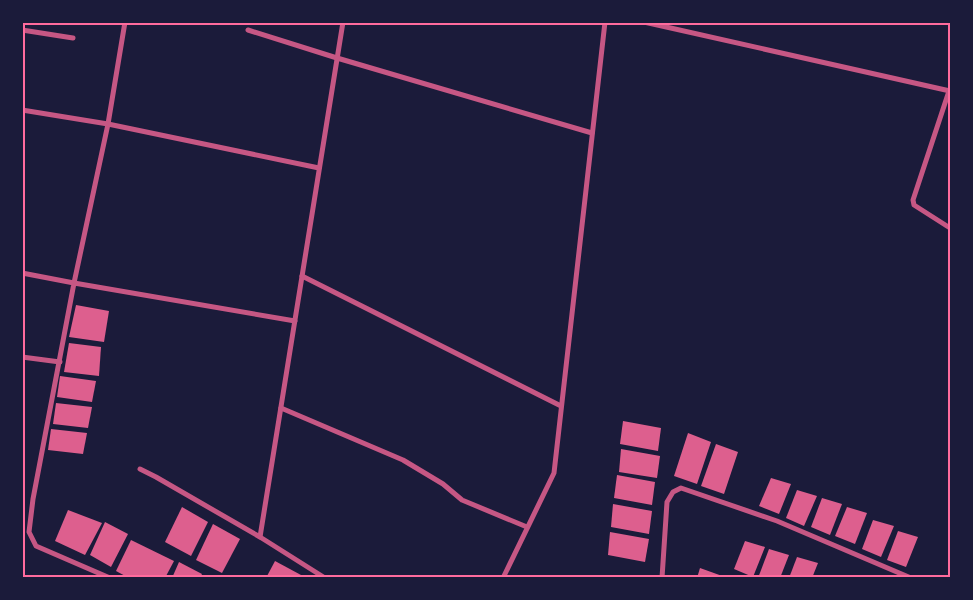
<svg xmlns="http://www.w3.org/2000/svg" width="973" height="600" viewBox="0 0 973 600" font-family="'Exo 2',sans-serif">
	<style>
		.building { fill: #dd5f8e }
		.lines { fill: none; stroke-linecap: round; stroke-linejoin: round }
		.minor { stroke: #c65784; stroke-width: 5 }
		.neatline { fill: none; stroke: #ff6b9d; stroke-width: 2 }
	</style>
	<rect width="100%" height="100%" fill="#1b1b3a"/>
	<g class="building">
		<path d="M76 305 109 311 104 342 69 337Z"/>
		<path d="M69 343 101 347 99 376 64 372Z"/>
		<path d="M60 376 96 381 92 402 57 397Z"/>
		<path d="M56 403 92 407 88 428 53 424Z"/>
		<path d="M623 421 661 428 658 451 620 444Z"/>
		<path d="M51 429 87 433 83 454 48 450Z"/>
		<path d="M688 433 711 442 697 484 674 476Z"/>
		<path d="M716 444 738 452 724 494 701 486Z"/>
		<path d="M621 449 660 456 657 478 619 472Z"/>
		<path d="M617 475 655 482 652 505 614 498Z"/>
		<path d="M771 478 791 484 779 514 759 506Z"/>
		<path d="M797 490 817 496 804 526 786 518Z"/>
		<path d="M822 498 842 504 830 535 811 527Z"/>
		<path d="M613 504 652 511 649 534 611 527Z"/>
		<path d="M182 507 208 522 191 556 165 542Z"/>
		<path d="M847 507 867 513 855 544 835 536Z"/>
		<path d="M68 510 102 523 85 555 55 541Z"/>
		<path d="M873 520 894 526 881 557 862 549Z"/>
		<path d="M105 522 128 534 111 567 90 555Z"/>
		<path d="M213 524 240 539 222 573 196 560Z"/>
		<path d="M898 531 918 537 906 567 887 560Z"/>
		<path d="M610 532 649 539 645 562 608 555Z"/>
		<path d="M131 540 174 561 165 578H129L116 571Z"/>
		<path d="M745 541 765 547 753 577 734 569Z"/>
		<path d="M769 549 789 555 780 578H758Z"/>
		<path d="M797 557 818 563 812 578H789Z"/>
		<path d="M275 561 301 575 300 578H266Z"/>
		<path d="M179 562 202 574 200 578H172Z"/>
		<path d="M700 568 725 577V578H697Z"/>
	</g>
	<g class="lines">
		<g class="minor">
			<path d="M125 22 108 124 74 283 295 321"/>
			<path d="M644 22 950 91"/>
			<path d="M22 30 73 38"/>
			<path d="M248 30 337 58 592 133"/>
			<path d="M949 91 913 200 914 205 950 228"/>
			<path d="M22 110 108 124 319 168"/>
			<path d="M22 273 74 283 33 499 29 532 36 546 110 578"/>
			<path d="M302 276 561 406"/>
			<path d="M22 357 60 362"/>
			<path d="M281 408 403 460 443 484 462 500 527 527"/>
			<path d="M140 469 156 477 260 537 325 578"/>
			<path d="M260 537 343 22"/>
			<path d="M503 578 554 473 605 22"/>
			<path d="M662 578 667 502 673 492 681 488 777 521 911 578"/>
		</g>
	</g>
	<rect width="973" height="600" fill="none" stroke="#1b1b3a" stroke-width="48"/>
	<rect x="24" y="24" width="925" height="552" class="neatline"/>
</svg>
